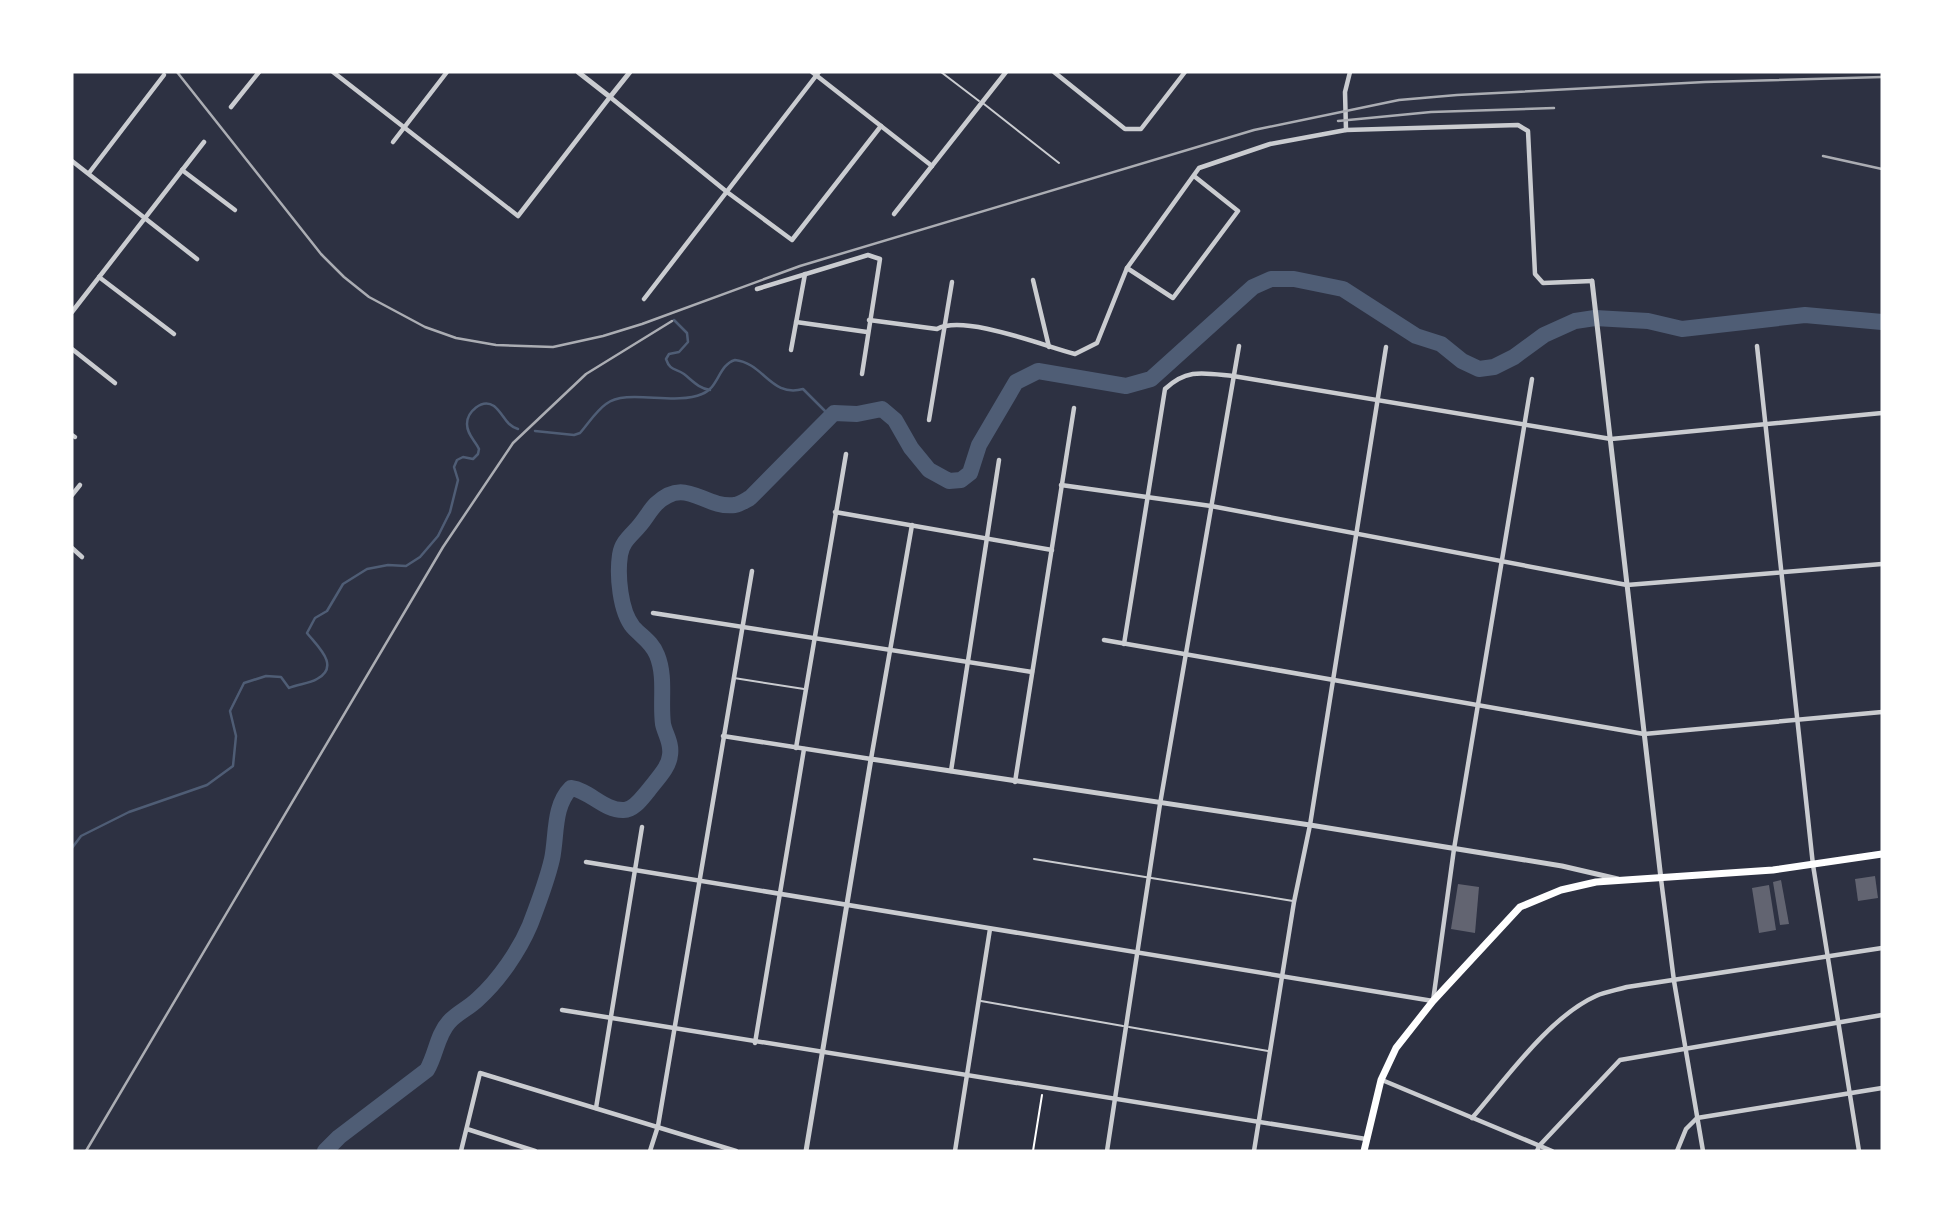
<svg xmlns="http://www.w3.org/2000/svg" width="1954" height="1223" viewBox="0 0 1954 1223" font-family="Georgia,serif">
	<style>
		.lines { fill: none; stroke-linecap: round; stroke-linejoin: round }
		.stream { stroke: #4f5d75; stroke-width: 2.5 }
		.river { stroke: #4f5d75; stroke-width: 16 }
		.building { fill: #626471 }
		.path { stroke: #fff; stroke-width: 2 }
		.service { stroke: #caccd0; stroke-width: 2 }
		.minor { stroke: #caccd0; stroke-width: 4.5 }
		.tertiary { stroke: #caccd0; stroke-width: 5 }
		.primary { stroke: #fff; stroke-width: 7 }
		.rail { stroke: #abadb3; stroke-width: 2.5 }
	</style>
	<rect width="100%" height="100%" fill="#2d3142"/>
	<g class="lines">
		<g class="stream">
			<path d="M674 320 687 333 688 342 679 352 669 354 666 359C670 371 675 368 684 374 693 381 698 388 710 390"/>
			<path d="M535 431 574 435 580 433C588 424 596 411 606 404 626 388 674 406 702 394 719 388 718 365 735 360 764 363 771 398 803 389L825 411 834 413"/>
			<path d="M72 848 81 836 129 812 207 785 233 766 236 736 230 711 244 683 266 676 281 677 289 688C297 684 309 684 317 679 341 666 317 646 307 633L315 618 327 611 343 584 367 569 388 565 406 566 420 557 438 536 450 512 458 480 454 467 457 460 463 457 473 459 478 454 479 449C475 440 467 435 467 424 467 412 482 398 494 406 504 414 505 425 518 429"/>
		</g>
		<path class="river" d="M325 1151 339 1137 427 1070C436 1055 437 1035 449 1022 457 1013 469 1008 478 999 499 980 519 951 530 925 538 904 547 881 552 859 557 835 553 806 571 788 589 790 604 811 624 810 634 810 642 798 648 791 656 780 669 768 670 755 672 743 665 734 663 724 660 701 666 677 657 655 652 642 642 637 633 627 620 611 617 575 620 555 622 541 632 535 640 525 646 518 650 510 656 504 686 475 703 509 735 505 740 504 746 500 750 498L834 413 857 414 882 409 895 420 911 448 929 470 949 481 961 480 970 473 979 445 1016 382 1038 371 1126 386 1151 379 1253 287 1271 279H1294L1343 289 1416 336 1441 344 1462 361 1479 369 1494 367 1514 357 1544 335 1575 321 1595 318 1648 321 1682 329 1805 315 1882 322"/>
	</g>
	<g class="building">
		<path d="M1875 876 1878 898 1858 901 1855 879Z"/>
		<path d="M1781 880 1789 924 1780 925 1773 882Z"/>
		<path d="M1458 884 1479 887 1475 933 1451 929Z"/>
		<path d="M1769 885 1776 930 1759 933 1752 888Z"/>
	</g>
	<g class="lines">
		<path class="path" d="M1033 1151 1042 1095"/>
		<g class="service">
			<path d="M941 72 979 101"/>
			<path d="M984 104 1059 163"/>
			<path d="M734 678 804 689"/>
			<path d="M1034 859 1293 901"/>
			<path d="M981 1001 1123 1026"/>
			<path d="M1129 1027 1268 1051"/>
		</g>
		<g class="minor">
			<path d="M333 72 518 216 610 97 727 192 792 240 881 126"/>
			<path d="M812 72 932 166"/>
			<path d="M1054 72 1125 129H1141L1185 72"/>
			<path d="M231 107 259 72"/>
			<path d="M1346 130 1345 92 1350 72"/>
			<path d="M393 142 447 72"/>
			<path d="M72 161 197 259"/>
			<path d="M182 170 235 210"/>
			<path d="M89 173 164 75"/>
			<path d="M894 214 1006 72"/>
			<path d="M1127 268 1173 298 1238 211 1194 176"/>
			<path d="M99 277 174 334"/>
			<path d="M1033 280 1049 347"/>
			<path d="M757 289 868 255 880 259 862 374"/>
			<path d="M644 299 819 72"/>
			<path d="M72 312 204 142"/>
			<path d="M869 320 937 329C964 314 1044 346 1075 354L1097 343 1127 268 1199 168 1270 144 1346 130 1518 125 1528 131 1535 274 1543 283 1592 281"/>
			<path d="M796 322 867 332"/>
			<path d="M1757 346 1813 865 1859 1151"/>
			<path d="M72 349 115 383"/>
			<path d="M791 350 805 274"/>
			<path d="M929 420 952 282"/>
			<path d="M72 435 75 437"/>
			<path d="M1061 485 1211 506 1627 585 1882 564"/>
			<path d="M72 495 80 485"/>
			<path d="M835 512 1052 550"/>
			<path d="M72 548 82 557"/>
			<path d="M653 613 1032 672"/>
			<path d="M1104 640 1644 734 1882 712"/>
			<path d="M1124 644 1165 389C1187 368 1204 373 1233 376L1611 439 1882 413"/>
			<path d="M723 736 871 759 912 525"/>
			<path d="M796 748 846 454"/>
			<path d="M951 771 999 460"/>
			<path d="M1015 782 1074 408"/>
			<path d="M586 862 1433 1001 1454 849 1532 379"/>
			<path d="M1661 879 1674 981 1703 1151"/>
			<path d="M562 1010 1366 1139"/>
			<path d="M755 1043 804 749"/>
			<path d="M1382 1080 1552 1151"/>
			<path d="M596 1108 642 827"/>
			<path d="M1472 1118C1506 1079 1549 1017 1596 996 1605 992 1617 990 1627 987L1882 948"/>
			<path d="M467 1129 535 1151"/>
			<path d="M461 1151 480 1073 736 1151"/>
			<path d="M650 1151 658 1126 752 571"/>
			<path d="M955 1151 990 929"/>
			<path d="M1107 1151 1160 804 1239 346"/>
			<path d="M1254 1151 1294 902 1310 825 1386 347"/>
			<path d="M1537 1151 1539 1146 1620 1060 1882 1015"/>
			<path d="M1677 1151 1686 1129 1697 1118 1882 1088"/>
		</g>
		<g class="tertiary">
			<path d="M578 72 610 97 630 72"/>
			<path d="M1592 281 1661 879"/>
			<path d="M806 1151 871 759 1310 825 1562 866 1618 879"/>
		</g>
		<path class="primary" d="M1364 1151 1381 1080 1396 1048 1433 1001 1520 907 1561 890 1596 882 1773 870 1882 854"/>
		<g class="rail">
			<path d="M177 72 321 254 344 277 369 297 425 327 456 338 496 345 553 347 603 336 642 324 800 266 1254 130 1399 100 1457 95 1705 82 1882 77"/>
			<path d="M1338 121 1431 112 1554 108"/>
			<path d="M1823 156 1882 169"/>
			<path d="M86 1151 443 547 513 443 586 374 672 321"/>
		</g>
	</g>
	<rect width="1954" height="1223" fill="none" stroke="#ffffff" stroke-width="147"/>
</svg>
